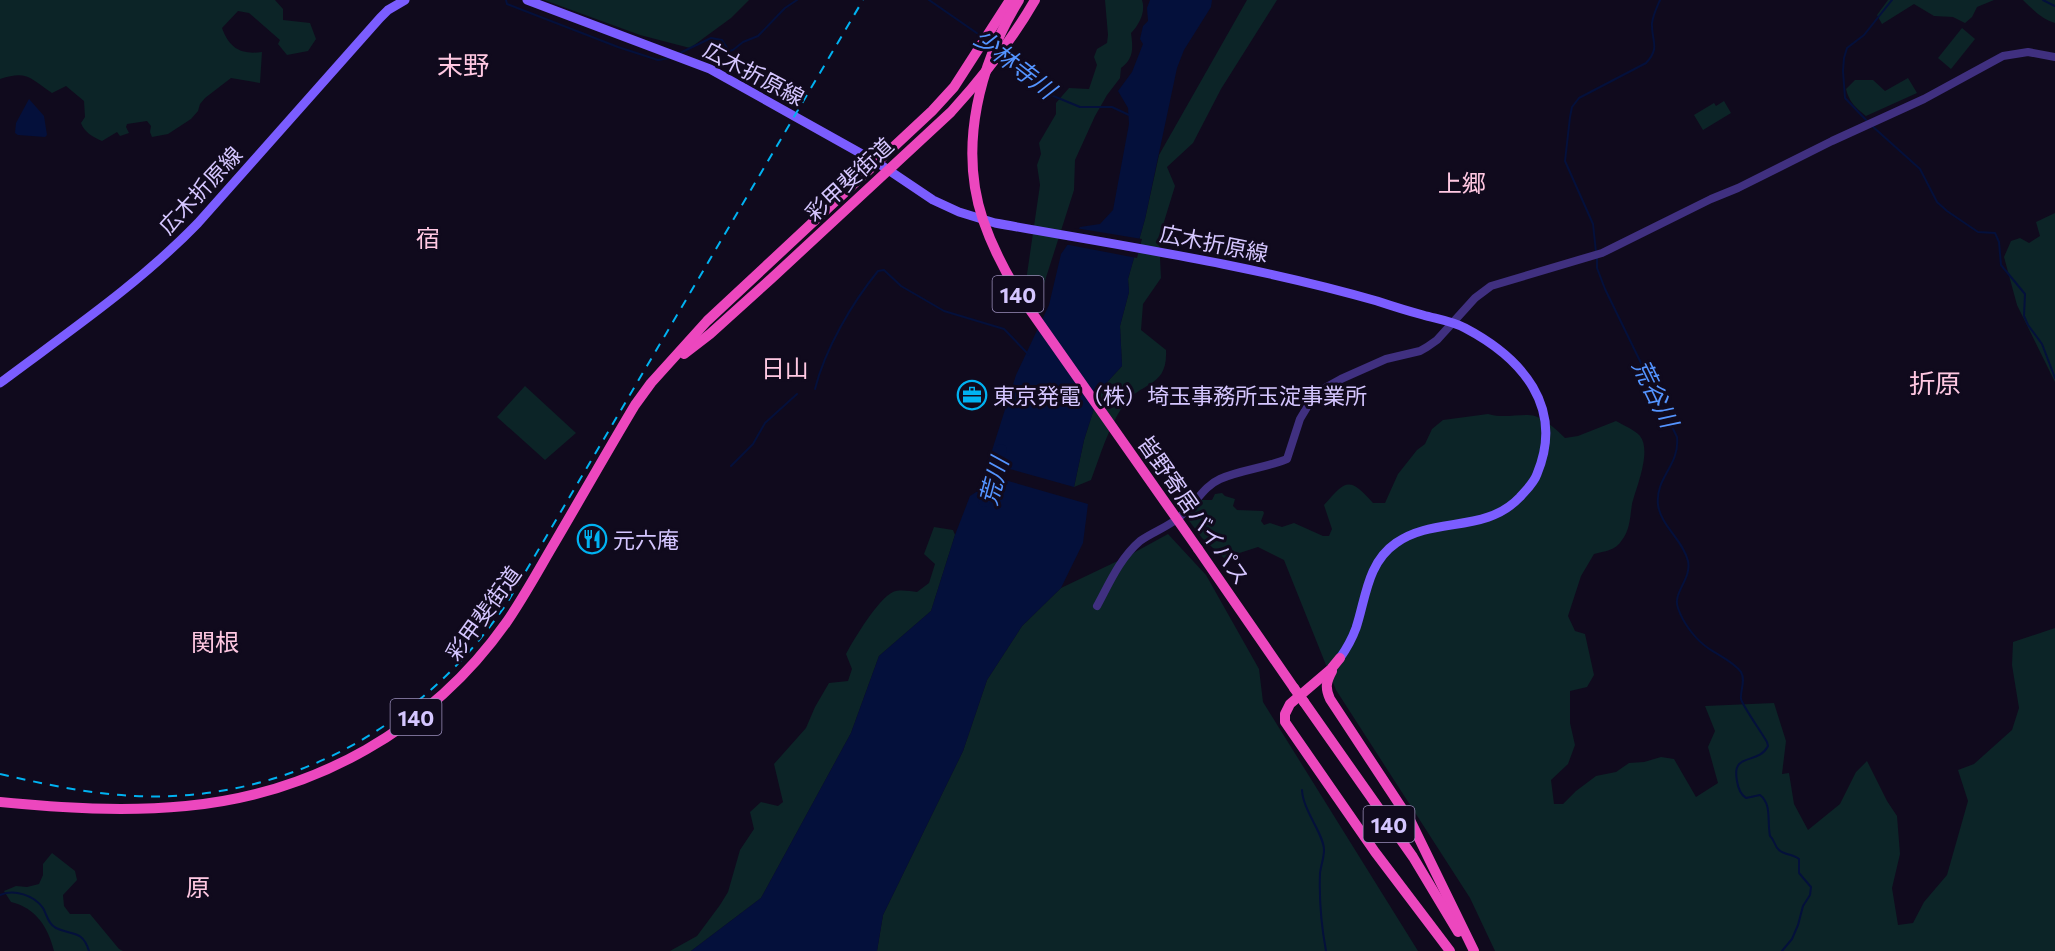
<svg xmlns="http://www.w3.org/2000/svg" width="2055" height="951" viewBox="0 0 2055 951" font-family="Commissioner,'Noto Sans JP',sans-serif">
	<style>
		.green { fill: #0c2427 }
		.water { fill: #04103b }
		.pier { fill: #100a1d }
		.lines { fill: none; stroke-linecap: round; stroke-linejoin: round }
		.stream { stroke: #04103b; stroke-width: 2 }
		.river { stroke: #04103b; stroke-width: 12 }
		.tertiary { stroke: #403080; stroke-width: 8 }
		.secondary { stroke: #7b5dff; stroke-width: 9 }
		.trunk { stroke: #ec47be; stroke-width: 10 }
		.rail { stroke: #00b2f1; stroke-width: 2; stroke-dasharray: 9 8; stroke-linecap: butt }
		.trunk-bridge { stroke: #ec47be; stroke-width: 10 }
		.labels { text-anchor: middle; dominant-baseline: central; stroke-width: 6; stroke-linejoin: round; paint-order: stroke }
		.shield { fill: #100a1d; stroke: #9a8ebb; stroke-width: 1.5 }
		.shield-label { font-size: 21px; font-weight: bold; fill: #d5c6ff }
		.street-label { font-size: 22px; fill: #d5c6ff; stroke: #100a1d }
		.poi-label { font-size: 22px; fill: #d5c6ff; stroke: #100a1d; text-anchor: start }
		.water-label { font-size: 24px; font-style: italic; fill: #5494ff; stroke: #100a1d }
		.neighbourhood-label { font-size: 24px; fill: #ffc8e2; stroke: #100a1d }
		.quarter-label { font-size: 26px; fill: #ffc8e2; stroke: #100a1d }
	</style>
	<rect width="100%" height="100%" fill="#100a1d"/>
	<g class="green">
		<path d="M0 0H275L283 9V20L310 23 316 39 308 51 287 55 278 44 280 40 249 13 238 11 222 28C229 48 241 55 262 52L260 83 231 78 205 98 200 104 198 111 191 119 168 134 152 137 150 132 151 126 147 121 127 124 126 127 129 133 120 136 117 132 102 141C93 137 84 132 81 123L85 117 84 101 66 86 52 93C30 78 27 70 0 79Z"/>
		<path d="M544 0H749L731 18 690 48 640 35Z"/>
		<path d="M1105 0H1142C1146 12 1139 25 1131 33 1133 48 1134 58 1121 68L1120 78 1107 95 1095 116 1075 160 1074 190 1042 290 1026 281 1040 185 1037 165 1041 154 1039 143 1056 114V103L1069 88 1089 89 1097 65 1094 57 1097 49 1107 43 1108 35Z"/>
		<path d="M1247 0H1277L1221 89 1193 143 1167 167 1175 186 1159 238 1161 278 1143 304 1141 330 1166 350C1168 389 1140 381 1123 406 1109 426 1100 456 1091 480L1074 487 1084 440 1100 390 1122 366 1120 326 1129 292 1128 279 1145 219 1159 155Z"/>
		<path d="M1888 0H1994L1977 7 1972 17 1965 23 1953 17 1934 16 1914 4 1882 24 1877 15Z"/>
		<path d="M2023 0H2055V23C2043 20 2032 9 2023 0Z"/>
		<path d="M1962 28 1975 39 1951 69 1938 58Z"/>
		<path d="M1908 78 1917 93 1866 116C1856 108 1849 102 1846 89L1855 80H1873L1885 91Z"/>
		<path d="M1724 101 1731 113 1703 130 1694 115 1714 103 1716 106Z"/>
		<path d="M2055 213V382L2017 305 2004 257 2011 241 2020 238 2029 243 2040 236 2036 222Z"/>
		<path d="M525 386 576 433 545 460 497 417Z"/>
		<path d="M1488 414C1502 418 1513 415 1528 415 1541 415 1556 429 1565 438L1578 436 1616 421C1623 425 1635 430 1640 436 1652 451 1636 488 1632 504 1630 517 1630 530 1622 540 1615 551 1605 551 1594 554L1581 576 1568 616 1575 631 1585 634 1594 675 1587 687 1570 691V723L1575 745 1568 764 1551 780 1554 804H1563L1576 791 1596 776 1616 772 1629 763 1644 762 1661 757 1674 759 1696 797 1718 783 1708 747 1715 731 1705 706 1774 703 1786 741 1782 774 1789 773 1794 804 1808 830 1840 804 1856 772 1867 761 1887 801 1897 816 1900 854 1892 888 1898 925 1913 923 1924 902 1947 875 1968 801 1958 770 1974 764 2012 730 2019 708 2012 665 2013 642 2055 628V951H1495L1470 898 1336 690 1284 560 1258 547 1224 558 1202 538 1187 518 1199 500H1212L1215 494 1222 493 1225 496 1235 499 1233 506 1237 510 1263 511 1264 513 1261 521 1264 525 1270 523 1282 527 1294 523 1323 536H1329L1332 529 1324 505C1346 480 1349 476 1373 503H1385L1398 474 1417 450 1425 444 1432 429 1443 420Z"/>
		<path d="M934 527 953 530 955 535 931 611 879 656 851 733 761 898 691 951H670L697 936 720 905 728 892 740 850 754 829 750 812 761 802 778 806 783 802 774 764 806 728 815 707 829 683 848 681 852 669 846 654C854 639 878 599 893 592 899 589 910 591 917 592L929 583 935 564 924 554Z"/>
		<path d="M1168 534 1206 575 1259 669 1263 702 1418 951H877L883 915 963 751 987 680 1022 626 1061 588 1126 557Z"/>
		<path d="M52 853 75 871 77 880 63 895 64 906 70 914H90L119 949 123 951H54C48 927 36 908 11 902L4 891 16 886 27 887 39 884 43 875V864Z"/>
	</g>
	<g class="water">
		<path d="M1150 0H1212L1211 7 1184 50 1177 68 1145 219 1128 279 1129 292 1120 326 1122 366 1100 390 1084 440 1074 487 988 463 1016 375 1049 305 1061 254 1080 227 1100 224 1113 210 1129 124 1128 108 1118 91 1132 72 1143 44 1140 39 1143 26 1148 21 1147 8Z"/>
		<path d="M29 99 44 116 47 135 45 137 18 135 15 133 16 123Z"/>
		<path d="M998 478 1088 504 1083 543 1061 588 1022 626 987 680 963 751 883 915 877 951H691L761 898 851 733 879 656 931 611 955 535 970 496Z"/>
	</g>
	<path class="pier" d="M1075 228 1142 239 1137 258 1064 244Z"/>
	<g class="lines">
		<g class="stream">
			<path d="M506 0 507 4 618 47 658 60 670 58"/>
			<path d="M929 0 981 36"/>
			<path d="M2043 0 2055 6"/>
			<path d="M678 54 711 38 722 40 729 51 733 50 743 42 758 36 785 8 797 0"/>
			<path d="M1004 56 1051 95 1080 107H1112L1129 115"/>
			<path d="M1867 121 1845 98 1843 71 1844 58 1847 48 1864 35 1892 0"/>
			<path d="M1871 125 1920 169 1937 202 1947 211 1978 232 1995 233 1999 242 2001 265 2025 294 2024 316 2028 325 2042 344 2055 378"/>
			<path d="M1596 252 1593 224 1565 161 1570 117 1572 107 1579 98 1646 63C1661 47 1651 41 1652 23 1653 15 1657 7 1660 0"/>
			<path d="M1597 257V268L1605 289 1677 437C1680 466 1655 477 1658 505 1661 526 1683 540 1688 561 1692 579 1672 593 1678 608 1683 623 1695 639 1708 648 1718 655 1734 662 1741 672 1746 681 1740 690 1741 699 1742 705 1762 733 1767 742L1768 746C1758 766 1731 751 1737 781 1738 788 1740 794 1746 798L1760 795C1772 804 1767 822 1770 836 1775 840 1774 846 1779 850 1784 855 1793 854 1799 859V873L1811 887 1810 895 1803 906 1798 925 1792 939 1782 951"/>
			<path d="M815 389C825 349 852 303 878 271L884 270 901 286 944 311 1004 329 1029 355"/>
			<path d="M731 466 753 444 765 423 797 394"/>
			<path d="M1302 790C1303 811 1324 834 1324 850 1324 858 1321 865 1320 873 1319 900 1321 924 1326 951"/>
			<path d="M0 895C14 889 34 895 43 908 47 915 48 924 56 928 72 936 82 929 89 951"/>
		</g>
		<path class="river" d="M984 501 989 476 1001 450"/>
		<path class="tertiary" d="M1097 606C1109 584 1120 558 1140 541 1154 531 1171 526 1183 514 1196 503 1204 486 1220 479 1240 470 1265 468 1287 459L1300 419 1312 399 1323 389 1341 379 1386 359 1420 351 1427 347 1437 340 1475 298 1491 286 1602 253 1711 199 1738 188 1832 141 1924 99 2003 56 2028 52 2055 57"/>
		<g class="secondary">
			<path d="M527 0 710 69 878 163 933 200 959 212 995 223C1123 246 1252 265 1377 301 1392 306 1408 311 1423 315 1437 319 1452 321 1465 328 1522 358 1565 407 1537 474 1534 483 1526 490 1520 497 1485 534 1434 516 1396 543 1367 563 1366 598 1356 628 1352 639 1347 648 1340 658"/>
			<path d="M0 383C68 332 139 284 198 223L380 18 388 10 405 0"/>
		</g>
		<g class="trunk">
			<path d="M684 354 710 334 772 278 951 112C983 77 1012 40 1035 0"/>
			<path d="M1198 549 1294 688"/>
			<path d="M1340 658 1331 669 1290 704 1285 714V722L1375 852 1450 951"/>
			<path d="M1332 671C1326 682 1325 688 1330 699L1411 822 1474 951"/>
			<path d="M1304 702 1413 857 1458 932"/>
			<path d="M0 802C61 808 124 812 186 806 314 794 431 729 506 623 524 597 539 569 555 542 582 496 608 450 635 405L651 383 707 321 932 111 954 87 1010 0"/>
		</g>
		<path class="rail" d="M0 774C44 784 89 794 135 796 286 803 423 727 507 603L863 0"/>
		<g class="trunk-bridge">
			<path d="M1019 0C980 63 958 146 983 220 992 246 1004 270 1019 294L1198 549"/>
			<path d="M1294 688 1304 702"/>
		</g>
	</g>
	<defs>
		<g id="office-ring" transform="scale(1.5)"><circle r="9.5" fill="#100a1d" stroke="#00b2f1" stroke-width="1.5"/><path d="M-6-3h4V-5.5h4V-3h4V5H-6ZM-1-4.5V-3h2v-1.5ZM-6 0V1H6V0Z" fill="#00b2f1"/></g>
		<g id="restaurant-ring" transform="scale(1.5)"><circle r="9.5" fill="#100a1d" stroke="#00b2f1" stroke-width="1.5"/><path d="M-5-6h1v4h1v-4h1v4h1v-4h1v5L-1.5 .5V6h-2V.5L-5-1ZM5-6V6H3V1.5H1.5Q1.5-4 5-6Z" fill="#00b2f1"/></g>
	</defs>
	<g fill-rule="evenodd">
		<use href="#office-ring" x="972" y="395"/>
		<use href="#restaurant-ring" x="592" y="539"/>
	</g>
	<g class="labels">
		<g class="shield">
			<rect x="992.5" y="276" width="51" height="36" rx="4.5"/>
			<rect x="390.5" y="699" width="51" height="36" rx="4.5"/>
			<rect x="1363.5" y="806" width="51" height="36" rx="4.5"/>
		</g>
		<g class="shield-label">
			<text x="1018" y="294">140</text>
			<text x="416" y="717">140</text>
			<text x="1389" y="824">140</text>
		</g>
		<g class="street-label">
			<text transform="translate(754 73) rotate(28)">広木折原線</text>
			<text transform="translate(849 179) rotate(-43)">彩甲斐街道</text>
			<text transform="translate(200 190) rotate(-47)">広木折原線</text>
			<text transform="translate(1214 243) rotate(11)">広木折原線</text>
			<text transform="translate(1194 510) rotate(55)">皆野寄居バイパス</text>
			<text transform="translate(483 613) rotate(-54)">彩甲斐街道</text>
		</g>
		<g class="poi-label">
			<text x="993" y="395">東京発電（株）埼玉事務所玉淀事業所</text>
			<text x="613" y="539">元六庵</text>
		</g>
		<g class="water-label">
			<text transform="translate(1015 63) rotate(38)">少林寺川</text>
			<text transform="translate(1656 393) rotate(64)">荒谷川</text>
			<text transform="translate(993 481) rotate(-75)">荒川</text>
		</g>
		<g class="neighbourhood-label">
			<text x="1462" y="182">上郷</text>
			<text x="428" y="237">宿</text>
			<text x="785" y="367">日山</text>
			<text x="215" y="641">関根</text>
			<text x="198" y="886">原</text>
		</g>
		<g class="quarter-label">
			<text x="463" y="64">末野</text>
			<text x="1935" y="382">折原</text>
		</g>
	</g>
</svg>
